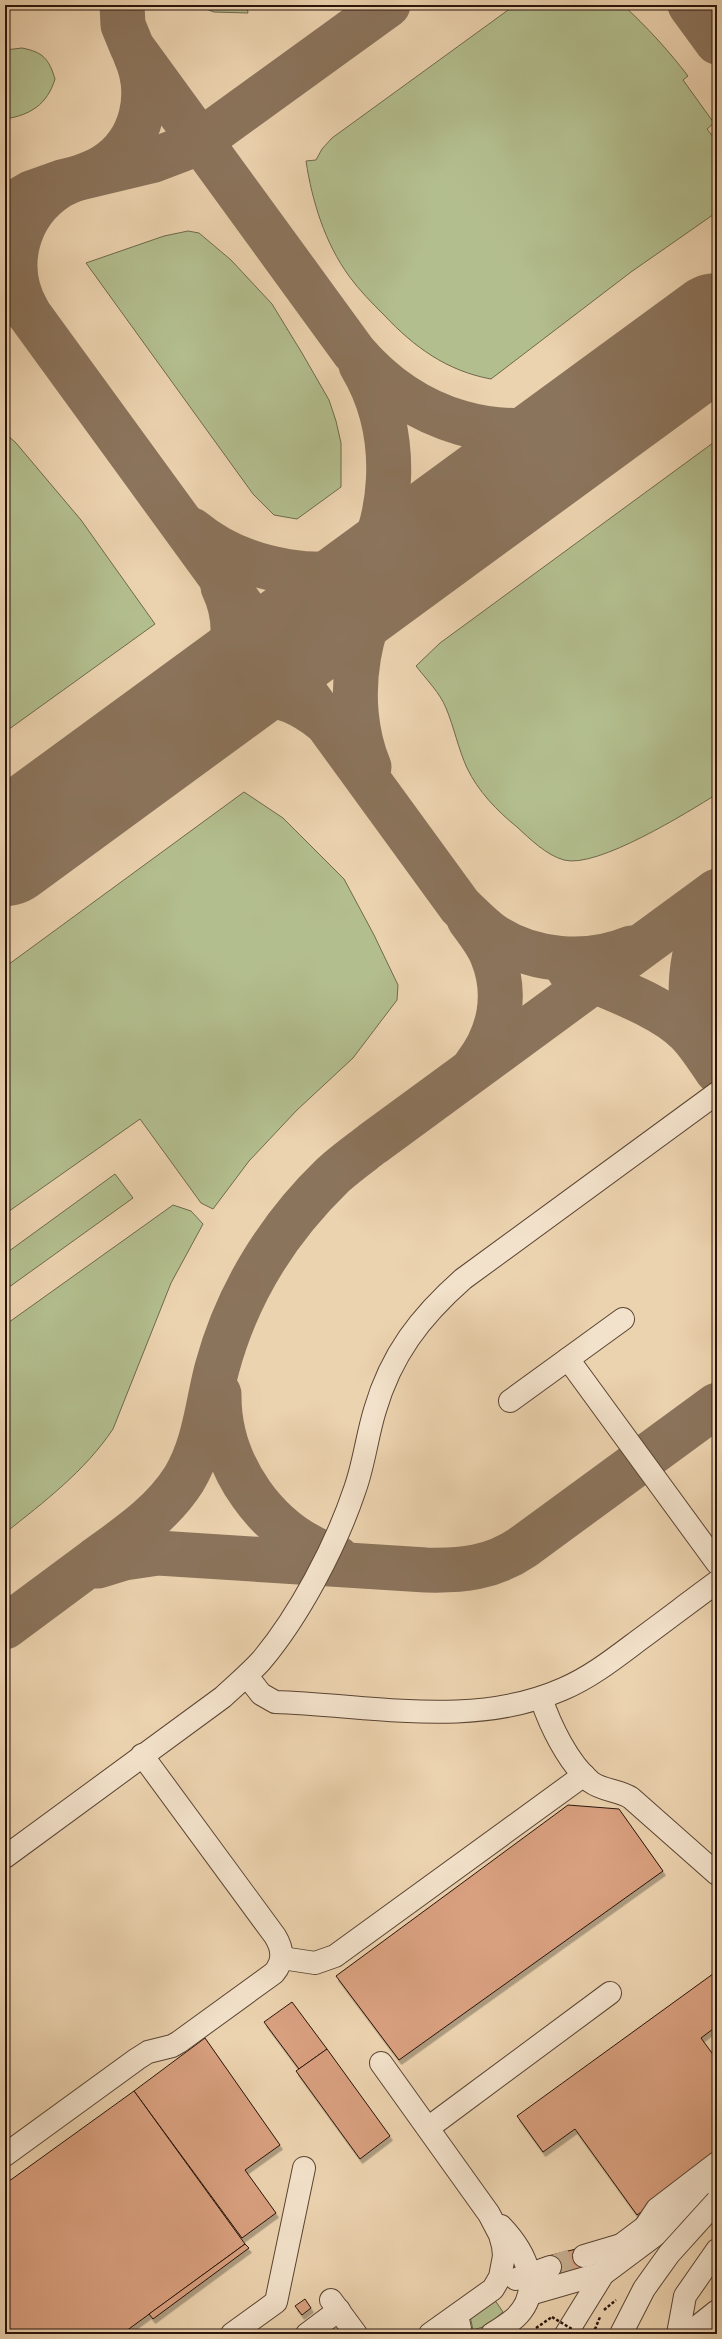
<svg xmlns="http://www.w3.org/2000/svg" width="722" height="2339" viewBox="0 0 722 2339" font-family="'IM FELL French Canon',serif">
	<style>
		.green { fill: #b3be8e; stroke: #6e694c }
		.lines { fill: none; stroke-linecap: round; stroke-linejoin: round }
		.taxiway { stroke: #8b745c; stroke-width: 45 }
		.runway { stroke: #8b745c; stroke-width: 112 }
		.building { fill: #d9a07f; stroke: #2a140a; filter: url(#shadow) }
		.minor-tunnel { stroke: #c5ad8e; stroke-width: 22; stroke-dasharray: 22 11; stroke-linecap: butt }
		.minor-casing { stroke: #5a4433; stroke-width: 24 }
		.path { stroke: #2a140a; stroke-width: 2.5; stroke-dasharray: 3 2; stroke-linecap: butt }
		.minor { stroke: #f3e2cb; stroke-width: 22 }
		.minor-bridge-casing { stroke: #5a4433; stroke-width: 24; stroke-linecap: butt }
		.path-bridge { stroke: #2a140a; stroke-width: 2.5; stroke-dasharray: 3 2; stroke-linecap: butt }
		.minor-bridge { stroke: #f3e2cb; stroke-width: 22 }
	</style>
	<defs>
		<filter id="shadow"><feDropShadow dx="2.5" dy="4.5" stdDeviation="0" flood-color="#0004"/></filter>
	</defs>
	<rect width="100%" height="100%" fill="#ecd3af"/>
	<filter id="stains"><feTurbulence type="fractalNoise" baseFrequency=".005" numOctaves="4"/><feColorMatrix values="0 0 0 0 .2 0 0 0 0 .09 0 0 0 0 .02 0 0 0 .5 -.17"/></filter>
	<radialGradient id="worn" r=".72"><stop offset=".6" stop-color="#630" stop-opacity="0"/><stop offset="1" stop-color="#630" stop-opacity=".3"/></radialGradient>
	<g class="green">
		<path d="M195 5H251L247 7 248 13 214 12Z"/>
		<path d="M515 5H623C647 27 668 50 688 76L683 80 714 123 707 129 717 142V151L714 154 717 159V212L631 272 491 379C447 371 414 347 384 315 372 303 359 290 349 276 325 243 312 201 306 161L316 160 322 149 332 138Z"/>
		<path d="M22 48C43 52 49 59 55 79 47 105 30 115 5 119V50Z"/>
		<path d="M188 231 199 233 231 260 272 304 302 353 329 400 336 421 341 443V487L297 519 274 515 253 494 86 263 164 236Z"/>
		<path d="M5 433 16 443 81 520 155 624 5 732Z"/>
		<path d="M717 440V794C688 812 597 869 564 860 546 855 530 839 517 827 497 811 478 791 467 768 458 748 454 727 446 708 440 693 426 679 416 666L440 643Z"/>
		<path d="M244 792 283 818 344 879 374 935 398 985 397 1000 353 1058 297 1110 249 1161 213 1209 201 1203 140 1119 5 1214V967Z"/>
		<path d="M115 1174 133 1198 5 1290V1254Z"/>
		<path d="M173 1205 191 1211 203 1224 171 1283 113 1429C85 1471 44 1502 5 1533V1325Z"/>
		<path d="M492 2296 503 2312 486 2326 473 2330 470 2316Z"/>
	</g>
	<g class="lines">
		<g class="taxiway">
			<path d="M122 5 123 25 132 47 354 352C413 421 503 451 589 415"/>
			<path d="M690 5 717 42"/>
			<path d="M5 208 31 193 62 182 154 160 196 144 388 5"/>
			<path d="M5 281 460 906C470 916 481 927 492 935 532 962 587 966 631 948"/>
			<path d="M27 310C3 268 16 214 58 187 72 178 90 176 105 166 143 142 153 93 135 54"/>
			<path d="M565 436 637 384 717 314"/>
			<path d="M192 530C244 573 327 587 390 561 413 552 433 534 453 519"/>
			<path d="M268 658 274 650C299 632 330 614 350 589 398 526 401 432 361 365"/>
			<path d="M191 717C235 685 281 686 323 720"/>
			<path d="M168 727C181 718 196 709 207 698 236 670 240 622 223 587"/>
			<path d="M369 767C342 703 355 606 408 559"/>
			<path d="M469 919C477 930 487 942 492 955 508 994 500 1034 475 1066"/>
			<path d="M569 970C605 987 660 1004 688 1032 699 1043 708 1058 717 1071"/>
			<path d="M707 1053C681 1006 689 945 717 902"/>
			<path d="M219 1394C218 1466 268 1536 337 1558"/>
			<path d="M98 1566 124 1558 158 1553 426 1570C462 1571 492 1568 523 1547L717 1405"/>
			<path d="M5 1627C35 1605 64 1583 94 1561 127 1537 162 1514 184 1479 205 1444 207 1406 217 1368 237 1294 278 1228 333 1175 345 1164 359 1154 372 1144L717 891"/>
		</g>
		<path class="runway" d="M5 850 717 329"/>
	</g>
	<g class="building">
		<path d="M568 1805 619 1809 663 1871 399 2060 336 1976Z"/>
		<path d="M717 1971V2026L701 2038 717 2060V2157L637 2215 575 2129 543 2152 517 2116Z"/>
		<path d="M292 2002 327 2049 299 2069 264 2022Z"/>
		<path d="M205 2038 280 2145 245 2170 276 2213 242 2238 134 2091Z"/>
		<path d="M327 2049 390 2136 360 2159 296 2071Z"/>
		<path d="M134 2091 245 2244 122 2334H5V2184Z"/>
		<path d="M245 2244 249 2248 153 2319 149 2314Z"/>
		<path d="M580 2248 585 2269 557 2284 548 2256Z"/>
		<path d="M305 2299 311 2308 302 2315 295 2306Z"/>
	</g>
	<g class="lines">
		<path class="minor-tunnel" d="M550 2267 584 2256"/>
		<g class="minor-casing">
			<g id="minor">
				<path d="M568 1359 717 1563"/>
				<path d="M510 1401 623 1319"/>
				<path d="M247 1676 261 1694 275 1702C371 1705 472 1729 563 1689 591 1677 615 1658 639 1640 665 1621 691 1601 717 1582"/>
				<path d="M541 1698C550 1725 568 1763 591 1782 603 1791 619 1790 631 1798L717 1874"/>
				<path d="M5 1857 223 1697C236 1685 249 1674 261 1661 299 1616 336 1546 355 1489 364 1464 367 1436 375 1410 391 1355 420 1317 463 1279L717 1093"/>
				<path d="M282 1958 315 1963 335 1956 584 1775"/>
				<path d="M381 2063 489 2214 500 2235 503 2246 504 2256 500 2277 493 2289 430 2334"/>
				<path d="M428 2128 610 1993"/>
				<path d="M5 2155 137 2059 148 2052 172 2046 179 2042 274 1973C284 1961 283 1949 275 1936L142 1755"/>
				<path d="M584 2256 621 2245"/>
				<path d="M516 2279 550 2267"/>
				<path d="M530 2294 606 2272 717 2189"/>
				<path d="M331 2300 356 2334"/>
				<path d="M443 2325 453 2322 459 2324 461 2334"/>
				<path d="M232 2334 276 2302 304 2168"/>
				<path d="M307 2334 339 2310"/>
				<path d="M492 2334C500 2329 508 2324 515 2318 545 2290 525 2251 501 2226"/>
				<path d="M566 2334 621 2245 645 2227 657 2209 717 2163"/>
				<path d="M678 2334 685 2296 717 2250"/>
				<path d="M688 2334 717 2311"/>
			</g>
		</g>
		<g class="path">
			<path d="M604 2310 616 2300"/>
			<path d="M536 2328 552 2317"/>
			<path d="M593 2334 600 2317"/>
		</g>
		<use href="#minor" class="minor"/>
		<g class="minor-bridge-casing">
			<path id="minor-bridge" d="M621 2334 644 2289 669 2254 717 2201"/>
		</g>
		<path class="path-bridge" d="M552 2317 580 2334"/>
		<use href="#minor-bridge" class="minor-bridge"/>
	</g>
	<rect width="722" height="2339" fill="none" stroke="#ecd3af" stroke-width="20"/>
	<rect x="6" y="6" width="710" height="2327" fill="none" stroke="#2a140a" stroke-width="2"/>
	<rect x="10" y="10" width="702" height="2319" fill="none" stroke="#2a140a"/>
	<rect width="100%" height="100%" filter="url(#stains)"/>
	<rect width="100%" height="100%" fill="url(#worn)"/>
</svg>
